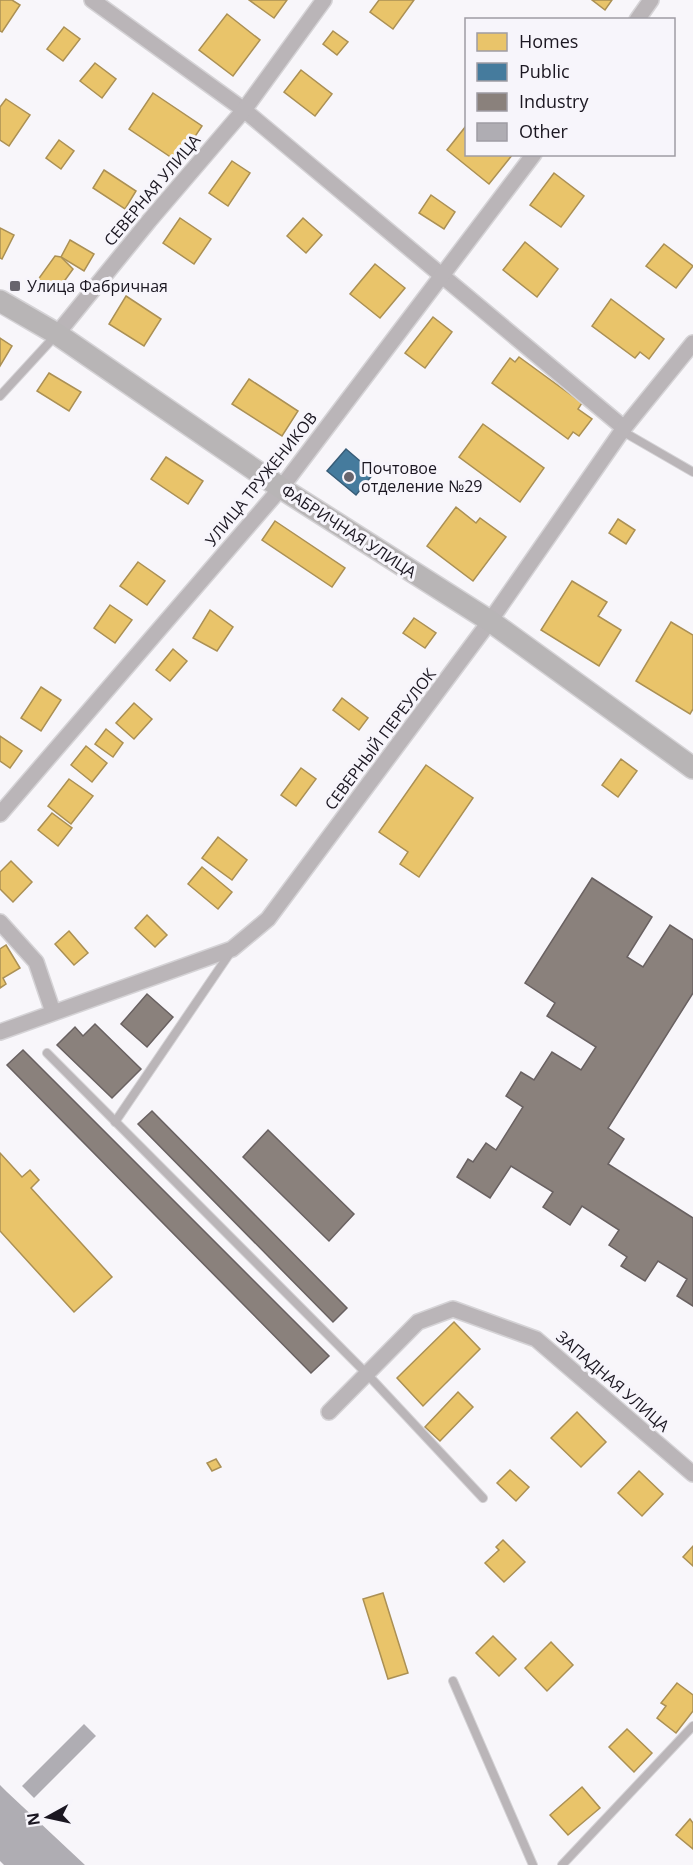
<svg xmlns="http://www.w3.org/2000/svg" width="693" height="1865" viewBox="0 0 693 1865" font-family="'Open Sans',sans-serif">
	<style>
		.homes { fill: #e9c46a; stroke: #ab9054; stroke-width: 1.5 }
		.public { fill: #457b9d; stroke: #385d78; stroke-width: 1.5 }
		.industry { fill: #8a817c; stroke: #696161; stroke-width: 1.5 }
		.building { fill: #afadb3 }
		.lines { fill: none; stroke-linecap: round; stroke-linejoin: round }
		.lane-casing { stroke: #d5d3d6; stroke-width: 10 }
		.street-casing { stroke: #d5d3d6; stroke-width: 18 }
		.secondary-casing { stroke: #d5d3d6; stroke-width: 24 }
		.lane { stroke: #bab5b8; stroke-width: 8 }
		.street { stroke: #bab5b8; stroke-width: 15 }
		.secondary { stroke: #b8b5b6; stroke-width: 21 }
		.poi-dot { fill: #68656d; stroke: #f7f5fb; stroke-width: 2 }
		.labels { text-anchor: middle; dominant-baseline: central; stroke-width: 6; stroke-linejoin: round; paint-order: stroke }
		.street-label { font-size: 16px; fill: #1b1721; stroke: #f7f5fb }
		.poi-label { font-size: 16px; fill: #1b1721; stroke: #f7f5fb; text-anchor: start }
	</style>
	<rect width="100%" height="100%" fill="#f8f6fa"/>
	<g class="homes">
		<path d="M0 0H12L20 5 2 32 0 31Z"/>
		<path d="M249 0H287L274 18Z"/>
		<path d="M379 0H414L393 29 370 12Z"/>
		<path d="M592 0H612L605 10Z"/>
		<path d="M227 14 260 40 233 76 199 50Z"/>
		<path d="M64 27 80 39 63 61 47 49Z"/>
		<path d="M333 31 348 42 337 55 323 44Z"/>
		<path d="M95 63 116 79 102 98 80 81Z"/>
		<path d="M301 70 332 94 315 116 284 92Z"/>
		<path d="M153 93 202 126 178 162 129 129Z"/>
		<path d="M6 99 30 115 9 146 0 140V107Z"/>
		<path d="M466 126V154H513L489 184 447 150Z"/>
		<path d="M59 140 74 151 61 169 46 158Z"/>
		<path d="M232 161 250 173 228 206 209 193Z"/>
		<path d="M104 170 136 191 125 209 93 188Z"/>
		<path d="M554 173 584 196 561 227 530 205Z"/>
		<path d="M431 195 455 212 444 229 419 213Z"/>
		<path d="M180 218 211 239 194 264 163 243Z"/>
		<path d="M303 218 322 235 306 253 287 236Z"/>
		<path d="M0 228 14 235 2 259 0 258Z"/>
		<path d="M70 240 94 254 84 271 61 257Z"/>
		<path d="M525 242 558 269 537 297 503 270Z"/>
		<path d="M664 244 693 266 676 288 646 266Z"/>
		<path d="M55 256 61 257 73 269 55 294 37 281Z"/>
		<path d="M375 264 405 288 380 318 350 294Z"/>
		<path d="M126 296 161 319 144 346 109 324Z"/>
		<path d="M611 299 664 339 649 359 640 352 635 358 592 326Z"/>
		<path d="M433 317 452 332 425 368 405 353Z"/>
		<path d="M0 338 12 346 0 366Z"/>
		<path d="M519 357 582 403 578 409 592 419 579 436 573 432 568 439 492 383 510 358 515 362Z"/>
		<path d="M49 373 81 392 69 411 37 391Z"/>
		<path d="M249 379 298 411 282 436 232 404Z"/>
		<path d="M483 424 544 468 520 502 459 457Z"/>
		<path d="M166 457 203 481 188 504 151 479Z"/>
		<path d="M456 507 476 523 480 518 506 537 473 581 427 546Z"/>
		<path d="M618 519 635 530 626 544 609 533Z"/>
		<path d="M275 521 345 568 332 587 262 540Z"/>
		<path d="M138 562 165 581 147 605 120 586Z"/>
		<path d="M572 581 607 602 598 616 621 630 599 666 541 630Z"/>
		<path d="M110 605 132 620 115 643 94 628Z"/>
		<path d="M210 610 233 627 217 651 193 638Z"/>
		<path d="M414 618 436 633 425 648 403 633Z"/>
		<path d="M671 622 693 635V709L690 714 636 681Z"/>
		<path d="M173 649 187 661 170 681 156 670Z"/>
		<path d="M41 687 61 700 41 731 21 718Z"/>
		<path d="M342 698 368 718 359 730 333 710Z"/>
		<path d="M134 703 152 719 134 739 116 723Z"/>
		<path d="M106 729 123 743 113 757 95 744Z"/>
		<path d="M0 736 22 751 10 768 0 761Z"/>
		<path d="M86 746 107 763 92 782 71 765Z"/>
		<path d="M621 759 637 771 618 797 602 785Z"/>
		<path d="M426 765 473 798 419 877 400 864 408 852 379 832Z"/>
		<path d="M301 768 316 779 296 806 281 795Z"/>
		<path d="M69 779 93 796 71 824 48 806Z"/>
		<path d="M52 813 72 828 58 846 38 830Z"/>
		<path d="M218 837 247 860 232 880 202 858Z"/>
		<path d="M11 861 32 882 13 902 0 889V872Z"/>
		<path d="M202 867 232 892 218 909 188 884Z"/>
		<path d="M147 915 167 935 155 947 135 928Z"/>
		<path d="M69 931 88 953 74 965 55 944Z"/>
		<path d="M6 945 20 968 3 978 6 984 0 988V949Z"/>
		<path d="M0 1153 22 1177 30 1170 39 1180 31 1188 112 1277 74 1312 0 1231Z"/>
		<path d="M454 1322 480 1349 423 1406 397 1378Z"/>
		<path d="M458 1392 473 1407 440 1441 425 1427Z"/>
		<path d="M577 1412 606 1442 581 1467 551 1438Z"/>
		<path d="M216 1459 221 1467 212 1471 207 1463Z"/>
		<path d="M510 1470 529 1487 516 1501 497 1483Z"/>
		<path d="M639 1471 663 1494 642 1516 618 1493Z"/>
		<path d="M503 1540 525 1562 504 1582 485 1563 499 1550 496 1547Z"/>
		<path d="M693 1546V1566L683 1557Z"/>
		<path d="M383 1593 408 1673 388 1679 363 1599Z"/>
		<path d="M493 1636 516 1659 499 1676 476 1653Z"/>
		<path d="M551 1642 573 1665 547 1691 525 1668Z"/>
		<path d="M677 1683 693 1695V1711L676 1733 657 1718 666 1706 661 1703Z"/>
		<path d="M627 1729 652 1753 634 1772 609 1747Z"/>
		<path d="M582 1787 600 1808 568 1835 550 1815Z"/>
		<path d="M690 1819 693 1823V1849L676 1835Z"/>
	</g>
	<path class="public" d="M346 449 374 473 356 495 327 471Z"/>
	<g class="industry">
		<path d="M592 878 652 917 627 957 643 967 670 925 693 940V993L608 1128 624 1139 608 1164 693 1218V1306L677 1296 687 1279 658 1261 645 1281 621 1266 627 1257 609 1245 619 1230 582 1206 570 1225 543 1207 553 1192 511 1166 490 1198 457 1177 468 1159 473 1162 486 1143 496 1150 523 1107 506 1096 521 1072 534 1080 552 1052 581 1070 596 1047 547 1016 555 1003 525 983Z"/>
		<path d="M147 994 173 1017 147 1047 121 1024Z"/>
		<path d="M95 1024 141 1069 112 1098 57 1045 75 1027 83 1036Z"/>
		<path d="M23 1050 329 1356 311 1373 7 1065Z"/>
		<path d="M152 1111 347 1308 333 1322 138 1124Z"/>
		<path d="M268 1130 354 1214 329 1241 243 1157Z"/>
	</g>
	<g class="building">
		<path d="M84 1724 96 1736 34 1798 22 1786Z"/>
		<path d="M0 1785 7 1792 85 1865H4L0 1861Z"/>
	</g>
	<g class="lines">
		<g class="lane-casing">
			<g id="lane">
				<path d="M0 396 56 335"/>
				<path d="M622 431 693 472"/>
				<path d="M47 1053 367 1374 483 1498"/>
				<path d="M115 1122 230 953"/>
				<path d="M453 1681 533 1865"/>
				<path d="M562 1865 693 1726"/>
			</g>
		</g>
		<g class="street-casing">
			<g id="street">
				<path d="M92 0 244 110 624 428"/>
				<path d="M637 20 651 0"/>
				<path d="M57 334 149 221 244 110 324 0"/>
				<path d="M0 814 281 488 534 154"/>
				<path d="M0 922 36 962 53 1012"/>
				<path d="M0 1032 232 949 268 919 490 621 624 428 693 343"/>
				<path d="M329 1412 418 1322 453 1309 536 1339 693 1474"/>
			</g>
		</g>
		<g class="secondary-casing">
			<path id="secondary" d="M0 301 57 334 281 488 490 621 693 768"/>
		</g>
		<use href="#lane" class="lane"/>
		<use href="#street" class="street"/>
		<use href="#secondary" class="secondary"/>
	</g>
	<g class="poi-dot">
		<rect x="9" y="280" width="12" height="12" rx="3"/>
		<circle cx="349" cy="477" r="6"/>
	</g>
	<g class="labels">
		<g class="street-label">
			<text transform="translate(152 190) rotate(-50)">СЕВЕРНАЯ УЛИЦА</text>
			<text transform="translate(261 479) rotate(-51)">УЛИЦА ТРУЖЕНИКОВ</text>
			<text transform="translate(349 531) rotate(33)">ФАБРИЧНАЯ УЛИЦА</text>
			<text transform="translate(380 739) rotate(-53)">СЕВЕРНЫЙ ПЕРЕУЛОК</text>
			<text transform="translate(613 1381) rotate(41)">ЗАПАДНАЯ УЛИЦА</text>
		</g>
		<g class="poi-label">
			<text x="27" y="286">Улица Фабричная</text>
			<text x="361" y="468">Почтовое<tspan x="361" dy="18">отделение №29</tspan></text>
		</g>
	</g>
	<rect x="465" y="18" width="210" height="138" fill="#f7f5fb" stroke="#9f9ca4" stroke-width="1.5"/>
	<rect x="477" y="33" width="30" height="18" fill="#e9c46a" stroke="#9f9ca4" stroke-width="1.5"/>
	<text x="519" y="48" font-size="18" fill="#1b1721">Homes</text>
	<rect x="477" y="63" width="30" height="18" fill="#457b9d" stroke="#9f9ca4" stroke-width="1.5"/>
	<text x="519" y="78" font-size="18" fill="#1b1721">Public</text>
	<rect x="477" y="93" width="30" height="18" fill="#8a817c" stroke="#9f9ca4" stroke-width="1.5"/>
	<text x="519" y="108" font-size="18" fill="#1b1721">Industry</text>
	<rect x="477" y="123" width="30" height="18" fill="#afadb3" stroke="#9f9ca4" stroke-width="1.5"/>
	<text x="519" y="138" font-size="18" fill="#1b1721">Other</text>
	<g transform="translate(48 1817) rotate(262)" stroke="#f7f5fb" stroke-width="4.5" paint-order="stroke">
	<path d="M0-4.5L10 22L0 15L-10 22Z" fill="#1b1721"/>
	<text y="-9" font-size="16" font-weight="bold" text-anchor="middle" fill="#1b1721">N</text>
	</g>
</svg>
